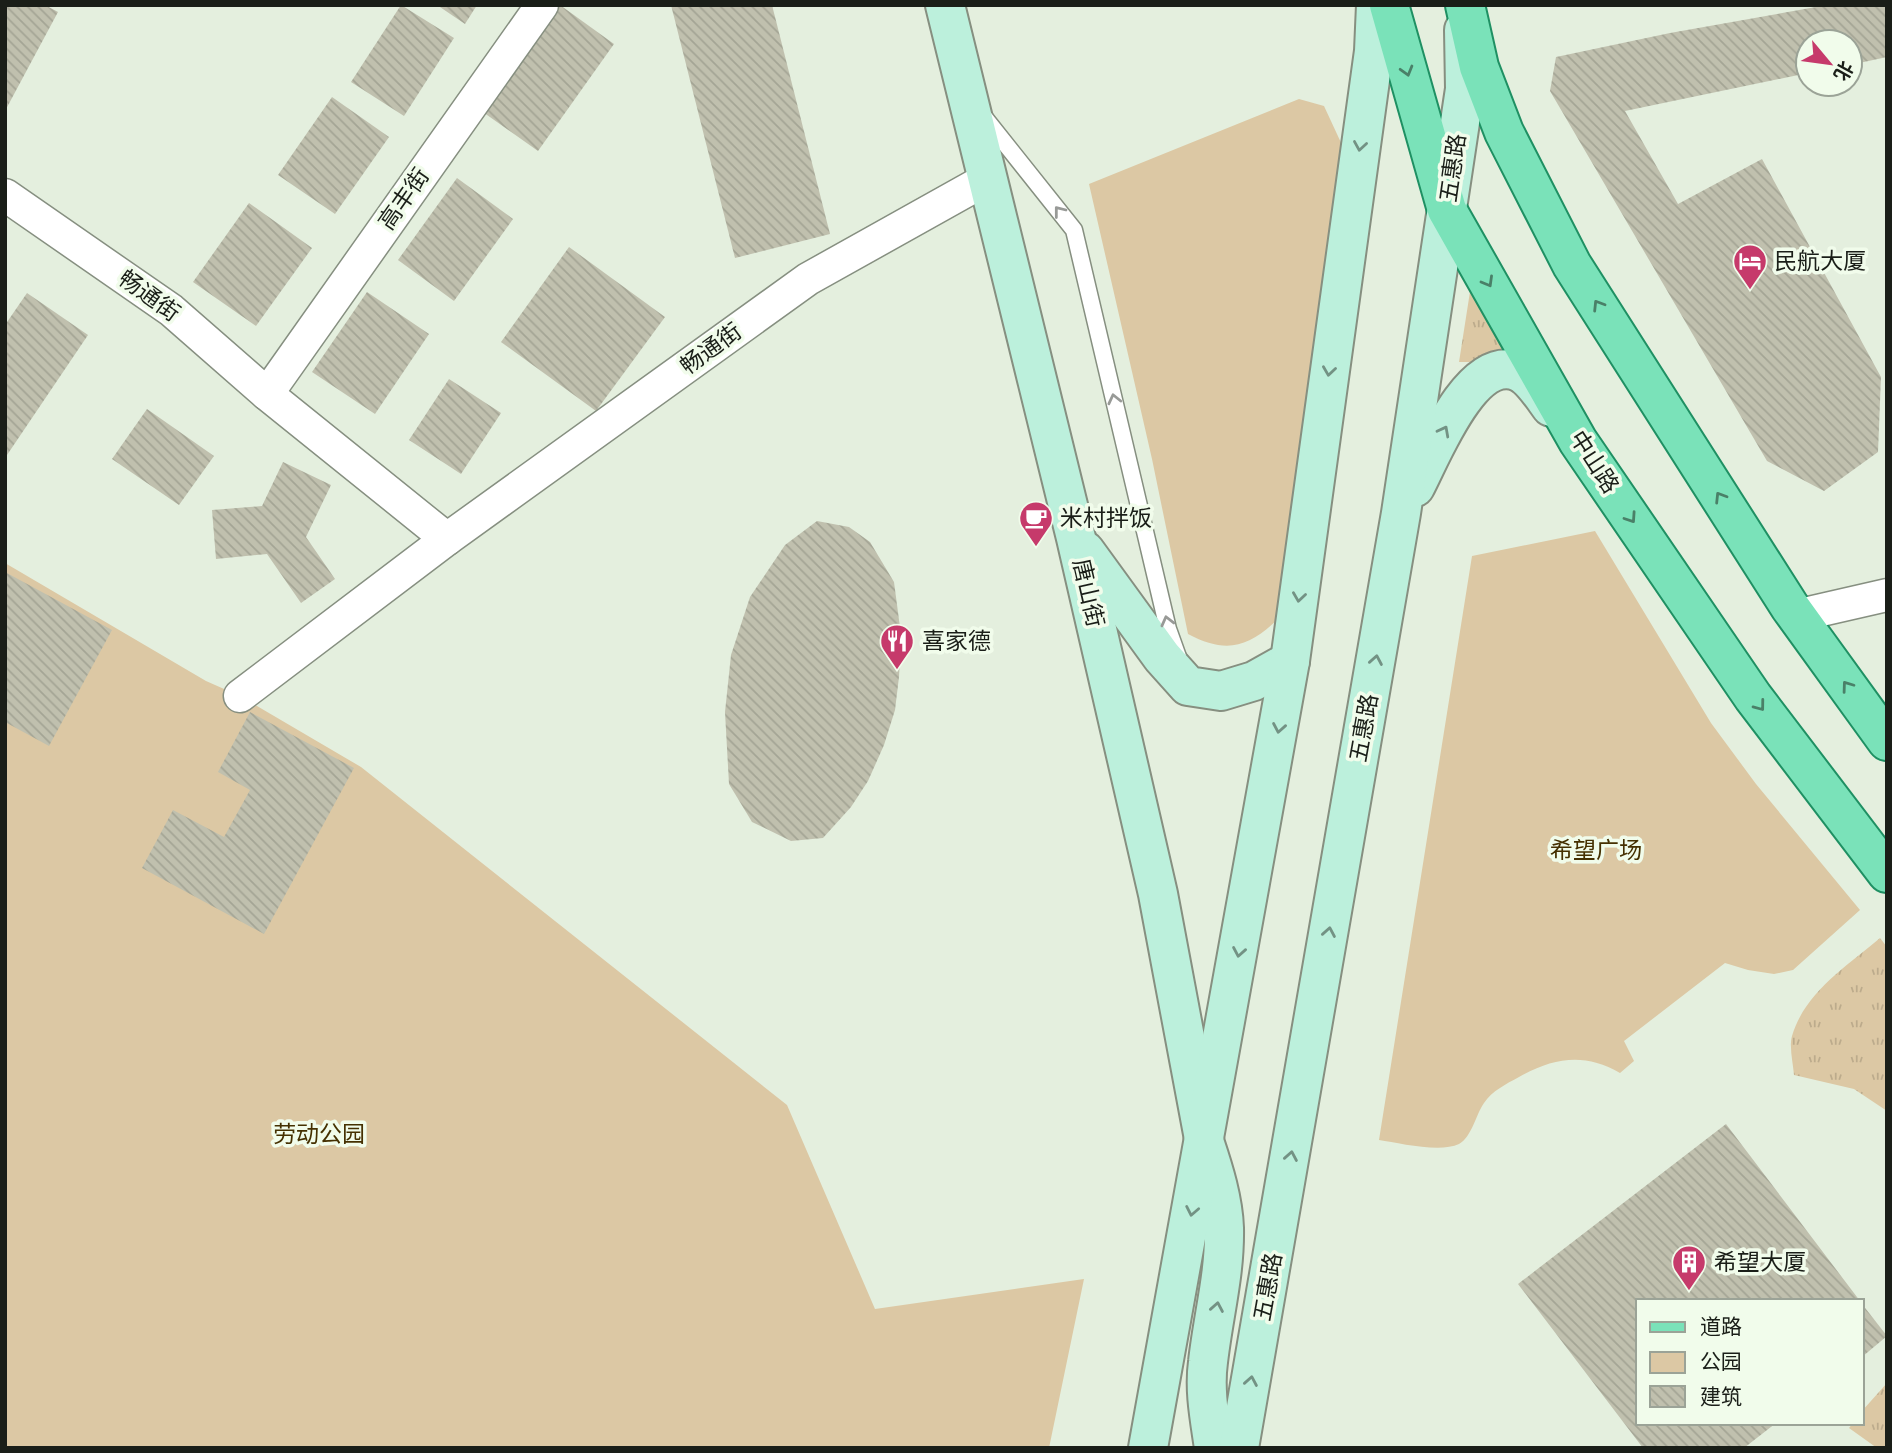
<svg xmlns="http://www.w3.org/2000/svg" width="1892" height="1453" viewBox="0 0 1892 1453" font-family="Karla,'Noto Sans SC',sans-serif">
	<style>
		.grass { fill: url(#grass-tufts) }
		.green { fill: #dcc8a4 }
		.building { fill: url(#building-back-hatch) }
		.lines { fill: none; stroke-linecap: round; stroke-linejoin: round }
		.lane-casing { stroke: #868f80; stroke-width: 19 }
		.street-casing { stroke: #868f80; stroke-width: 35 }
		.secondary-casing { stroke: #868f80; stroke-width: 42 }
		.primary-casing { stroke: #1f9063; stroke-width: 42 }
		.lane { stroke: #fff; stroke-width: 16 }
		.street { stroke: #fff; stroke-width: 32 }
		.secondary { stroke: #bcf0dc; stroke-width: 38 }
		.primary { stroke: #7ae2b9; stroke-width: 38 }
		.oneway { stroke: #4a8068 }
		.oneway2 { stroke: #739284 }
		.oneway3 { stroke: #989a97 }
		.labels { text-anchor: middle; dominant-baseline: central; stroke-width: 7; stroke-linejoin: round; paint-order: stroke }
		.street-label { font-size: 23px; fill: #1a1e18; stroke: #f1fceb }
		.poi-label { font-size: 23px; fill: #1a1e18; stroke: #f1fceb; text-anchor: start }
		.park-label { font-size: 23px; fill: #453001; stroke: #f1fceb }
	</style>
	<defs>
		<pattern id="grass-tufts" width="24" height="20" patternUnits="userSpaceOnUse" patternTransform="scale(1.75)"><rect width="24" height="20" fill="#dcc8a4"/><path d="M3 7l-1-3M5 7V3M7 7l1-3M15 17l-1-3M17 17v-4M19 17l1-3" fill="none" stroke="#bcab8c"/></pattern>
		<pattern id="building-back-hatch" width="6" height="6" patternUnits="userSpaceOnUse" patternTransform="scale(1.75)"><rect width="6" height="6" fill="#c0c0ae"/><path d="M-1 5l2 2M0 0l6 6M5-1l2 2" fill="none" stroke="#a4a595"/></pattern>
	</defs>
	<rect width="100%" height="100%" fill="#e4efde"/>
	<g class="grass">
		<path d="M1472 279 1516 348 1478 362H1459Z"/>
		<path d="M1880 938 1887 947V1111L1854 1089 1794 1075C1793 1063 1789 1047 1792 1036 1805 992 1847 966 1880 938Z"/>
		<path d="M1887 1383V1448H1877L1849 1428 1853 1423H1862V1411Z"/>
	</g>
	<g class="green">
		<path d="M1299 99 1324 106 1343 147 1278 619C1248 648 1226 654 1188 634L1152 459 1089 184Z"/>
		<path d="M1595 531 1711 723 1756 784 1860 910 1793 970 1774 974 1748 970 1725 963 1624 1041 1634 1061 1620 1073C1584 1052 1553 1058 1519 1077 1506 1084 1492 1091 1484 1103 1476 1114 1472 1137 1459 1144 1440 1153 1399 1143 1379 1140L1472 556Z"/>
		<path d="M5 563 206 681 240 696 361 767 787 1105 875 1309 1084 1279 1049 1448H5Z"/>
	</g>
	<g class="building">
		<path d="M5 5H45L58 12 5 111Z"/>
		<path d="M401 5 454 38 404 116 351 82Z"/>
		<path d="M437 5H477L465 24Z"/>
		<path d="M555 5H560L614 44 538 151 480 110Z"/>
		<path d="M671 5H772L830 234 735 258Z"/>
		<path d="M1827 5H1887V57L1850 65V42H1808V73L1625 111 1678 204 1762 159 1881 377 1878 452 1824 491 1767 461 1550 91 1556 57 1670 33Z"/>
		<path d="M332 97 389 137 335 214 278 175Z"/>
		<path d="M457 178 513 219 454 301 398 260Z"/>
		<path d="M249 203 312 248 256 326 193 282Z"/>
		<path d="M569 247 665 317 596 411 501 342Z"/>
		<path d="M367 292 429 334 375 414 312 372Z"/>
		<path d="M27 293 88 335 5 458V325Z"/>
		<path d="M449 379 501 413 461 474 409 440Z"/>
		<path d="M147 409 214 456 179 505 112 459Z"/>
		<path d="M283 462 331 485 306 537 335 579 301 603 267 554 216 559 212 510 262 506Z"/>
		<path d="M817 521 849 527 870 542 894 582 901 635 899 677 895 710 884 745 868 781 851 807 823 838 791 841 752 822 729 784 725 712 731 655 750 597 785 545Z"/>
		<path d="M5 572 112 630 49 746 5 722Z"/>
		<path d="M250 712 354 768 264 934 142 868 173 810 224 837 250 790 218 772Z"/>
		<path d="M1726 1124 1860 1301H1638V1423H1776L1744 1448H1643L1518 1284Z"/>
		<path d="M1862 1304 1887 1336 1862 1357Z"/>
	</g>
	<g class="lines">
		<g class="lane-casing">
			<path id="lane" d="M984 117 1074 230 1168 629 1178 657"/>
		</g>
		<g class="street-casing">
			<g id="street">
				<path d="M5 195 171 310 267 394 447 539 808 279 987 179"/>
				<path d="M267 394 542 5"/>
				<path d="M1790 607 1804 614 1887 595"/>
				<path d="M240 696 447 539"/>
			</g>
		</g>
		<g class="secondary-casing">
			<g id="secondary">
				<path d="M945 5 1076 538 1158 894 1205 1144C1214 1171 1223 1200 1224 1228 1225 1274 1213 1317 1208 1362 1204 1391 1210 1420 1214 1448"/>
				<path d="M1415 487C1432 455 1468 360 1513 370 1529 373 1542 395 1551 407"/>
				<path d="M1085 551 1162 657 1188 686 1221 691 1254 681 1290 661"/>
				<path d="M1148 1448 1290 661 1374 51 1376 5"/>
				<path d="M1239 1448 1401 513 1465 89 1464 30"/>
			</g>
		</g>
		<g class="primary-casing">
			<g id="primary">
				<path d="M1389 5 1447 210 1578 441 1753 697 1887 873"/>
				<path d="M1465 5 1479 67 1504 132 1572 265 1790 607 1887 741"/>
			</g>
		</g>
		<use href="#lane" class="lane"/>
		<use href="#street" class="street"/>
		<use href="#secondary" class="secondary"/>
		<use href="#primary" class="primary"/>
	</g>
	<defs><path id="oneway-chevron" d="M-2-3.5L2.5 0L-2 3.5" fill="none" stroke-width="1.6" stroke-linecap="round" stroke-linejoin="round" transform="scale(1.75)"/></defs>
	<g class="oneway">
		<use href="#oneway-chevron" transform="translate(1407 71) rotate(74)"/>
		<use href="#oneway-chevron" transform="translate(1488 282) rotate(60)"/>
		<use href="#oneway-chevron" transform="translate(1598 305) rotate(-122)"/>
		<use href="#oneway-chevron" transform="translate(1720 497) rotate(-122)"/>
		<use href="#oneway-chevron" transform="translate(1631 518) rotate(56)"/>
		<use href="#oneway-chevron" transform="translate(1847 686) rotate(-126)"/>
		<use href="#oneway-chevron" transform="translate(1760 706) rotate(53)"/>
	</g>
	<g class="oneway2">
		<use href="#oneway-chevron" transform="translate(1360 146) rotate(99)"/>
		<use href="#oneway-chevron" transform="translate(1329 371) rotate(98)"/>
		<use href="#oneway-chevron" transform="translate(1444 431) rotate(-62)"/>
		<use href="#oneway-chevron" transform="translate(1299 597) rotate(98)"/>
		<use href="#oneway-chevron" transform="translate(1376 660) rotate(-80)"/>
		<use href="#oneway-chevron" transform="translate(1279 728) rotate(100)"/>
		<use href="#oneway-chevron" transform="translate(1329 932) rotate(-80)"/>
		<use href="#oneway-chevron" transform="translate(1239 952) rotate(100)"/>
		<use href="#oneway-chevron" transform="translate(1291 1156) rotate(-80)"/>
		<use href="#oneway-chevron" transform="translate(1192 1211) rotate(101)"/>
		<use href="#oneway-chevron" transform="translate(1217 1307) rotate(-80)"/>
		<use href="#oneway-chevron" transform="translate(1251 1381) rotate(-80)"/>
	</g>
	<g class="oneway3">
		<use href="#oneway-chevron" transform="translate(1059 211) rotate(-128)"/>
		<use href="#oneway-chevron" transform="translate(1114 399) rotate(-103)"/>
		<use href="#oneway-chevron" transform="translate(1167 621) rotate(-104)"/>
	</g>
	<defs>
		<g id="hotel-pin" transform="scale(1.75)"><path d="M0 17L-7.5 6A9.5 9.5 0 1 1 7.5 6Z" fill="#c63a6b" stroke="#f1fceb"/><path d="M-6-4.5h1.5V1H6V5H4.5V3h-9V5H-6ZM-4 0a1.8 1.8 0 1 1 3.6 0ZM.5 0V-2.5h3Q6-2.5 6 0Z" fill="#fff"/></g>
		<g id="cafe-pin" transform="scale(1.75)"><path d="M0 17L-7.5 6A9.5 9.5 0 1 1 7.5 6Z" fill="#c63a6b" stroke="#f1fceb"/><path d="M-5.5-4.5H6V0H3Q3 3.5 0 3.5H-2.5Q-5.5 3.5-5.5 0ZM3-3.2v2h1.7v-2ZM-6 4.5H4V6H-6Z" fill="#fff"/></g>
		<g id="restaurant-pin" transform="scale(1.75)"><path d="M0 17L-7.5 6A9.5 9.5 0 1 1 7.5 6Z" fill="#c63a6b" stroke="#f1fceb"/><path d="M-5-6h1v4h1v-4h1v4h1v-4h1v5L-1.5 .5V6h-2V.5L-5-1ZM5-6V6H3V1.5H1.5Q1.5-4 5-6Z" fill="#fff"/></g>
		<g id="building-pin" transform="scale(1.75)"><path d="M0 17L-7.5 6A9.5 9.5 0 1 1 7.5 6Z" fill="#c63a6b" stroke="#f1fceb"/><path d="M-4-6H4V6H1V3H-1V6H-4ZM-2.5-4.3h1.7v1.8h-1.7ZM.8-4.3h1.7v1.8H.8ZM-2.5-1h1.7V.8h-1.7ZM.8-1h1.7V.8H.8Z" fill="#fff"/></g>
	</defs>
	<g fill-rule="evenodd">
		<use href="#hotel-pin" x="1750" y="261"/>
		<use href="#cafe-pin" x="1036" y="518"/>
		<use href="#restaurant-pin" x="897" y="641"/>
		<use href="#building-pin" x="1689" y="1262"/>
	</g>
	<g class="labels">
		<g class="street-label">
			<text transform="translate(1453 168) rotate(-82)">五惠路</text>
			<text transform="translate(404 199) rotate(-55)">高丰街</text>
			<text transform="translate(149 296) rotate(36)">畅通街</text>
			<text transform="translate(711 349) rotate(-36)">畅通街</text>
			<text transform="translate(1594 462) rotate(57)">中山路</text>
			<text transform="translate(1088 593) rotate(77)">唐山街</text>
			<text transform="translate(1364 728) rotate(-80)">五惠路</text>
			<text transform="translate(1268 1287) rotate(-80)">五惠路</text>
		</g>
		<g class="poi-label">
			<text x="1774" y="261">民航大厦</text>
			<text x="1060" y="518">米村拌饭</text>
			<text x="922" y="641">喜家德</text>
			<text x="1714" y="1262">希望大厦</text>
		</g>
		<g class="park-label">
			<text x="1596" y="850">希望广场</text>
			<text x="319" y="1134">劳动公园</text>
		</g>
	</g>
	<rect width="1892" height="1453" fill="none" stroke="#1a1e18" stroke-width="14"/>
	<rect x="1636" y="1299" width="228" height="126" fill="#f1fceb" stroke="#9ba397" stroke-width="2"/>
	<rect x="1650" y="1322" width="35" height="10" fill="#7ae2b9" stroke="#9ba397" stroke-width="2"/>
	<text x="1700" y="1334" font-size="21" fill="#1a1e18">道路</text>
	<rect x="1650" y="1352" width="35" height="21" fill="#dcc8a4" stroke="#9ba397" stroke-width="2"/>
	<text x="1700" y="1369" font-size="21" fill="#1a1e18">公园</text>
	<rect x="1650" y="1386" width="35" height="21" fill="url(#building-back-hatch)" stroke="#9ba397" stroke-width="2"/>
	<text x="1700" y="1404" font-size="21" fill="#1a1e18">建筑</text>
	<g transform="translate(1829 63) rotate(119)"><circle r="33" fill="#f1fceb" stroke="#9ba397" stroke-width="2"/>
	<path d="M0-5L12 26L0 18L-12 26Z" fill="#c63a6b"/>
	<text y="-10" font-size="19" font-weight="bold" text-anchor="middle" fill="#1a1e18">北</text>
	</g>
</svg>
